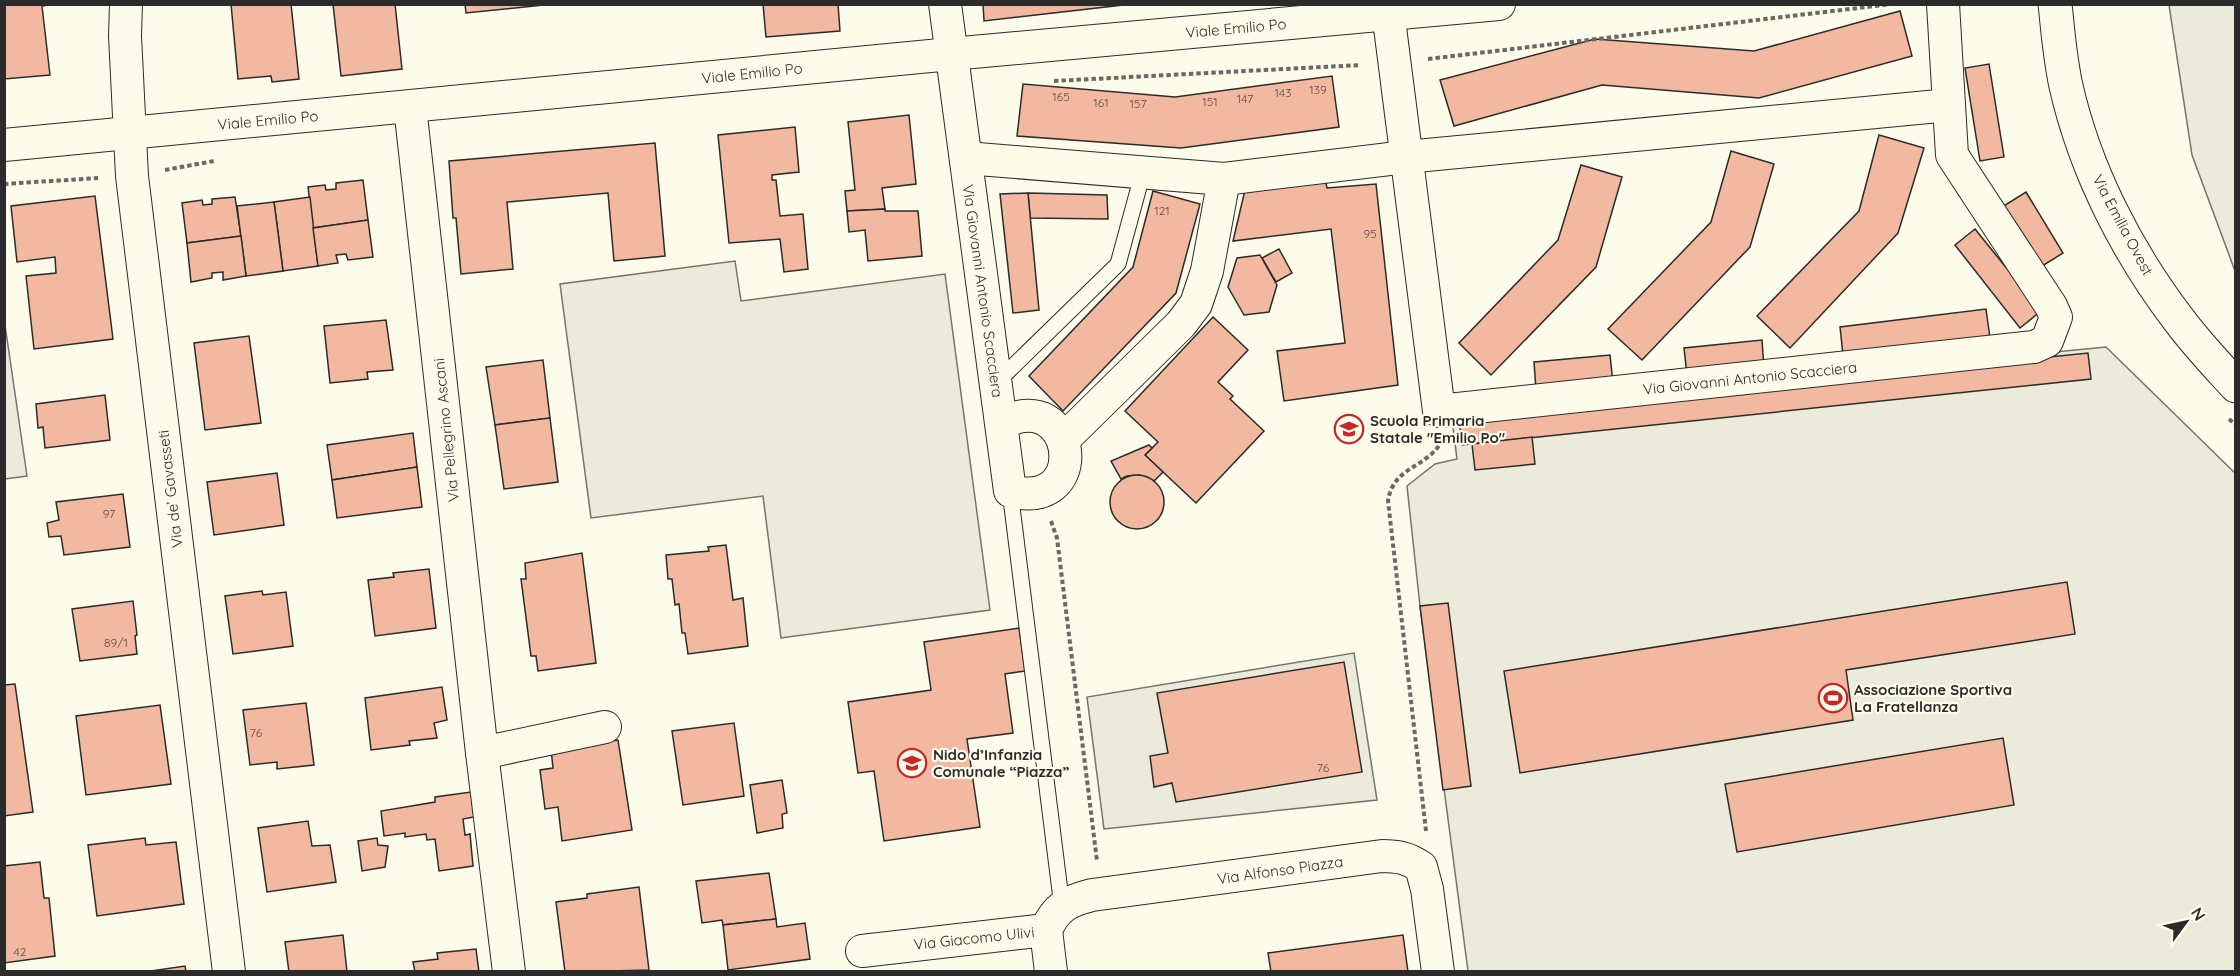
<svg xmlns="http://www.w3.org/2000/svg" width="2240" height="976" viewBox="0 0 2240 976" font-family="Quicksand,sans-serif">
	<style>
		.green { fill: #ecebdb; stroke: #74746e; stroke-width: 1.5 }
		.parking { fill: #eceadb; stroke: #74746e; stroke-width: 1.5 }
		.building { fill: #f2b8a0; stroke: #2b2b2b; stroke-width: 1.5 }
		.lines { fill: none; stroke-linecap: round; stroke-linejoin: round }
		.lane-casing { stroke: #2b2b2b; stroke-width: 17 }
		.street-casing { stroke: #2b2b2b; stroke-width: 34 }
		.secondary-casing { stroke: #2b2b2b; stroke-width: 35 }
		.path { stroke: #6a6964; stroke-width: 4; stroke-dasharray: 4.5 3; stroke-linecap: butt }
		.lane { stroke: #fdfbea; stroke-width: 15 }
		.street { stroke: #fdfbea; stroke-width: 32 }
		.secondary { stroke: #fdfbea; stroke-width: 33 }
		.labels { text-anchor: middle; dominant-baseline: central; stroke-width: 4.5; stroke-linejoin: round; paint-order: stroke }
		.number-label { font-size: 12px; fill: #5d4e48 }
		.street-label { font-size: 15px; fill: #2b2b2b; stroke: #fdfbea }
		.poi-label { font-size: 15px; font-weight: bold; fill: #2b2b2b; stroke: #fdfbea; text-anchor: start }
	</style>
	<rect width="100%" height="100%" fill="#fdfbea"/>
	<g class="green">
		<path d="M735 261 741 301 945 274 990 610 781 638 763 496 591 518 560 284Z"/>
		<path d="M4 318 27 476 5 479H4Z"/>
		<path d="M2106 347 2235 473V971H1468L1420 606 1407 486 1435 464 1457 459 1451 412Z"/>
		<path d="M1354 653 1377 800 1104 829 1087 697Z"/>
	</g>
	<path class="parking" d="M2169 5H2235V271L2192 155Z"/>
	<g class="building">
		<path d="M4 4H55L42 6 50 75 4 79Z"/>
		<path d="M231 4H291L299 79 272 82 271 76 238 79Z"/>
		<path d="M333 4H395L402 69 341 76Z"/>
		<path d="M465 4H543V5L466 13Z"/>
		<path d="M763 4H838L840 31 766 37Z"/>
		<path d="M983 4H1123V5L984 21Z"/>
		<path d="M1900 11 1912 56 1759 98 1602 85 1454 126 1440 80 1595 39 1754 51Z"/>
		<path d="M1989 64 2004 157 1980 161 1965 68Z"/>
		<path d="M1332 76 1339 127 1181 148 1017 136 1023 84 1175 97Z"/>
		<path d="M909 115 916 184 882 188 885 209 847 211 845 191 855 190 848 122Z"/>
		<path d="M795 127 799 172 772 175V180H776L780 216 803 214 808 269 784 272 780 239 729 243 718 135Z"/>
		<path d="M1879 135 1924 148 1898 233 1790 348 1757 316 1859 211Z"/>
		<path d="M655 143 665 256 614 261 608 193 507 202 513 269 461 274 456 218H453L449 161Z"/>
		<path d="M1731 151 1774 164 1750 247 1642 360 1608 329 1711 222Z"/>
		<path d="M1581 165 1622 177 1596 267 1491 375 1459 343 1558 240Z"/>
		<path d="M1324 175 1327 188 1376 184 1398 385 1284 401 1277 351 1345 343 1331 229 1233 241 1245 190Z"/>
		<path d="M363 180 368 220 313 228 308 187 325 185 326 190 336 189V183Z"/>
		<path d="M1153 191 1200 204 1176 293 1063 411 1029 376 1133 267Z"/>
		<path d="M2026 192 2063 253 2039 268 2002 207Z"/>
		<path d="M1028 193 1107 195 1108 219 1030 218Z"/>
		<path d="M1028 193 1039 310 1013 313 1000 194Z"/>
		<path d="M95 196 113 339 34 349 26 276 56 273 55 257 17 262 11 206Z"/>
		<path d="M235 197 241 236 187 243 182 203 202 200 203 205 212 204V199Z"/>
		<path d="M310 197 318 266 283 271 274 202Z"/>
		<path d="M274 202 283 271 246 276 237 206Z"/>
		<path d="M885 209V211H918L922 256 868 261 865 230 849 232 847 211Z"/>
		<path d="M368 220 373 257 348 260 346 254 336 255 338 263 318 266 313 228Z"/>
		<path d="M1975 229 2041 311 2020 328 1955 245Z"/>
		<path d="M241 236 246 276 223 280V272L212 273V278L191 282 187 243Z"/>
		<path d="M1279 249 1292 273 1276 282 1262 258Z"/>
		<path d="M1260 255 1277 285 1269 312 1244 315 1228 287 1237 258Z"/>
		<path d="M1986 309 1990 338 1843 355 1840 327Z"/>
		<path d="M1213 317 1248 350 1218 382 1233 396 1230 399 1264 431 1196 503 1145 455 1158 442 1125 411Z"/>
		<path d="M386 320 393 370 367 372 368 379 330 383 324 326Z"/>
		<path d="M249 336 261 423 205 430 194 343Z"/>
		<path d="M1762 340 1764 368 1687 375 1684 348Z"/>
		<path d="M2088 353 2091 379 1462 445 1459 418Z"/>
		<path d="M1610 355 1613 383 1536 390 1534 362Z"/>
		<path d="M543 360 550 418 495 425 486 367Z"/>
		<path d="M105 395 110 440 45 448 43 427 38 428 36 404Z"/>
		<path d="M550 418 558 482 504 489 495 425Z"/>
		<path d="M413 433 417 467 332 480 327 445Z"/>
		<path d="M1532 437 1535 464 1475 470 1472 444Z"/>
		<path d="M1149 445 1152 448 1145 455 1163 472 1154 481 1139 475 1127 476 1121 479 1111 461Z"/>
		<path d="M417 467 422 507 337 518 332 480Z"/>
		<path d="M277 473 284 525 214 535 207 482Z"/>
		<circle cx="1137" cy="502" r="27"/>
		<path d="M123 494 130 547 64 555 61 536 49 537 47 523 59 520 56 502Z"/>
		<path d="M726 545 733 600 743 598 748 646 688 654 685 633H682L679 604 675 605 672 579H668L666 555 709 551 708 547Z"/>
		<path d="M582 553 596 663 538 671 536 656H531L521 579H526L525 563Z"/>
		<path d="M429 569 436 628 375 636 368 580 394 577 393 573Z"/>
		<path d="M2067 582 2075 634 1846 670 1853 720 1520 773 1504 671Z"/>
		<path d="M262 591 263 595 286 592 293 646 233 654 225 596Z"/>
		<path d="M133 601 137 635 135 636 137 654 80 661 72 609Z"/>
		<path d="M1448 603 1471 786 1443 790 1420 606Z"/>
		<path d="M1019 628 1025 671 1005 674 1013 733 967 739 980 827 884 841 874 771 858 773 848 702 931 690 924 642Z"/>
		<path d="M1344 662 1362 772 1176 802 1172 783 1154 787 1150 756 1168 753 1157 693Z"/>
		<path d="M15 684 33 812 4 816V685Z"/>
		<path d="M442 687 447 720 434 723 437 738 409 741 410 745 371 750 365 698Z"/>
		<path d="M306 703 314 765 277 769V762L250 765 243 710Z"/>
		<path d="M160 705 171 784 86 795 76 716Z"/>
		<path d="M734 723 744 796 683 805 672 731Z"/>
		<path d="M2003 738 2014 805 1737 852 1725 784Z"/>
		<path d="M618 740 632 830 562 841 558 807 545 809 540 770 553 768 551 749Z"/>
		<path d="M782 780 787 813 782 814 783 828 757 833 750 785Z"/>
		<path d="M471 792 474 817 463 819 465 835 470 834 473 866 439 871 435 839 427 840 426 834 405 837V833L384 836 381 811 435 802V797Z"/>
		<path d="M308 821 312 846 330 845 336 882 267 892 258 828Z"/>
		<path d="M145 838 146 845 176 842 184 904 97 916 88 845Z"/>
		<path d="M377 838 378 845 388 846 385 867 362 871 358 841Z"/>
		<path d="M40 862 44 898H49L55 956 4 963V866Z"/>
		<path d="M769 873 776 919 723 925 722 920 702 923 696 881Z"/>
		<path d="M639 887 649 970 565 972 556 902 587 898V894Z"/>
		<path d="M776 919 777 927 805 923 810 959 728 970 723 925Z"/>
		<path d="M343 935 347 972H289L285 942Z"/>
		<path d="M1403 935 1408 972H1271L1268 953Z"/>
		<path d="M476 949 479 972H415L413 962 438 959 437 953Z"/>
		<path d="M185 966 186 972H144Z"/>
	</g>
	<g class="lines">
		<g class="lane-casing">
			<g id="lane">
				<path d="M997 382 1118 264 1143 172"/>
				<path d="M1010 491 1062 907"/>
			</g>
		</g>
		<g class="street-casing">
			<g id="street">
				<path d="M126 4 125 36 132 176 229 972"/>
				<path d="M945 4 1010 491C1087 511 1078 403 1018 417 1013 418 1007 422 1001 424"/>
				<path d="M1387 4 1439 411 2034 347 2047 341 2056 317 2051 306 1952 155 1943 4"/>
				<path d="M410 107 482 753 509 972"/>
				<path d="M4 145 951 54 1499 4"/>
				<path d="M966 158 1224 179 1406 157 1949 105"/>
				<path d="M1063 440 1181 324 1196 304 1207 271 1224 179"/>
				<path d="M482 753 605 727"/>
				<path d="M1046 930C1056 907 1068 901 1092 895L1382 856C1398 856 1408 858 1421 867L1427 889 1438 972"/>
				<path d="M862 951 1046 930 1051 972"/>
			</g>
		</g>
		<g class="secondary-casing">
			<path id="secondary" d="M2055 4C2058 32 2060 59 2066 86 2085 170 2127 252 2179 320 2196 343 2216 364 2236 386"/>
		</g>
		<g class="path">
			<path d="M1428 59 1892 4"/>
			<path d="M1054 81 1361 65"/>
			<path d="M165 170 214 161"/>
			<path d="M4 184 98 178"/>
			<path d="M2229 419 2236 425"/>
			<path d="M1051 521 1057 538 1097 861"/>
			<path d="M1426 831 1388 501C1393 467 1425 468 1440 444"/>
		</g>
		<use href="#lane" class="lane"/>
		<use href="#street" class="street"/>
		<use href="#secondary" class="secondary"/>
	</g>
	<defs>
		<g id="school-ring" transform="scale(1.5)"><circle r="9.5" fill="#fdfbea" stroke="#c62828" stroke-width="1.5"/><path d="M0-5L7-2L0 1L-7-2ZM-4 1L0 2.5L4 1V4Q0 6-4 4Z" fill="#c62828"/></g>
		<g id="stadium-ring" transform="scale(1.5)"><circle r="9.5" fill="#fdfbea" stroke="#c62828" stroke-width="1.5"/><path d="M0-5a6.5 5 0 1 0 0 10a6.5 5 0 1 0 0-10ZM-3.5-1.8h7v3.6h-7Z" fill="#c62828"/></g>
	</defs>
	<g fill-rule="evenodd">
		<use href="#school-ring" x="1349" y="429"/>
		<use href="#stadium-ring" x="1833" y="698"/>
		<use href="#school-ring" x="912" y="763"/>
	</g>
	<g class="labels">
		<g class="number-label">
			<text x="1318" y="89">139</text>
			<text x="1283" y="92">143</text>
			<text x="1061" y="96">165</text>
			<text x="1245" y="98">147</text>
			<text x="1210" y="101">151</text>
			<text x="1101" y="102">161</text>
			<text x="1138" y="103">157</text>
			<text x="1162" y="210">121</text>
			<text x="1370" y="233">95</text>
			<text x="109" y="513">97</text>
			<text x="116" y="642">89/1</text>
			<text x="256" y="732">76</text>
			<text x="1323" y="767">76</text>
			<text x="20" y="951">42</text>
		</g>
		<g class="street-label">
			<text transform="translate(1236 28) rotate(-5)">Viale Emilio Po</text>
			<text transform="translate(752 73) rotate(-6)">Viale Emilio Po</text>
			<text transform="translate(268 120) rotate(-5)">Viale Emilio Po</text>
			<text transform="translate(2123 225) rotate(62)">Via Emilia Ovest</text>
			<text transform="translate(983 291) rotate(82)">Via Giovanni Antonio Scacciera</text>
			<text transform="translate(1750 378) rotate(-6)">Via Giovanni Antonio Scacciera</text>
			<text transform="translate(446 430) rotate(-96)">Via Pellegrino Ascani</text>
			<text transform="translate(170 489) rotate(-97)">Via de’ Gavasseti</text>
			<text transform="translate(1280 870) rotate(-8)">Via Alfonso Piazza</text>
			<text transform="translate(974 938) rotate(-6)">Via Giacomo Ulivi</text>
		</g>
		<g class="poi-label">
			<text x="1370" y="420">Scuola Primaria<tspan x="1370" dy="17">Statale "Emilio Po"</tspan></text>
			<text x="1854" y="689">Associazione Sportiva<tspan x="1854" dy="17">La Fratellanza</tspan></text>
			<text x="933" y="754">Nido d’Infanzia<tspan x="933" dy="17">Comunale “Piazza”</tspan></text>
		</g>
	</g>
	<rect width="2240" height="976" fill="none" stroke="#2b2b2b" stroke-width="12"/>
	<g transform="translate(2186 922) rotate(57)" stroke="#fdfbea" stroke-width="4.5" paint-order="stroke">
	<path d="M0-4.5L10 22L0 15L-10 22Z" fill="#2b2b2b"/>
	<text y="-9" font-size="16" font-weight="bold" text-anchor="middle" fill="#2b2b2b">N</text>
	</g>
</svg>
